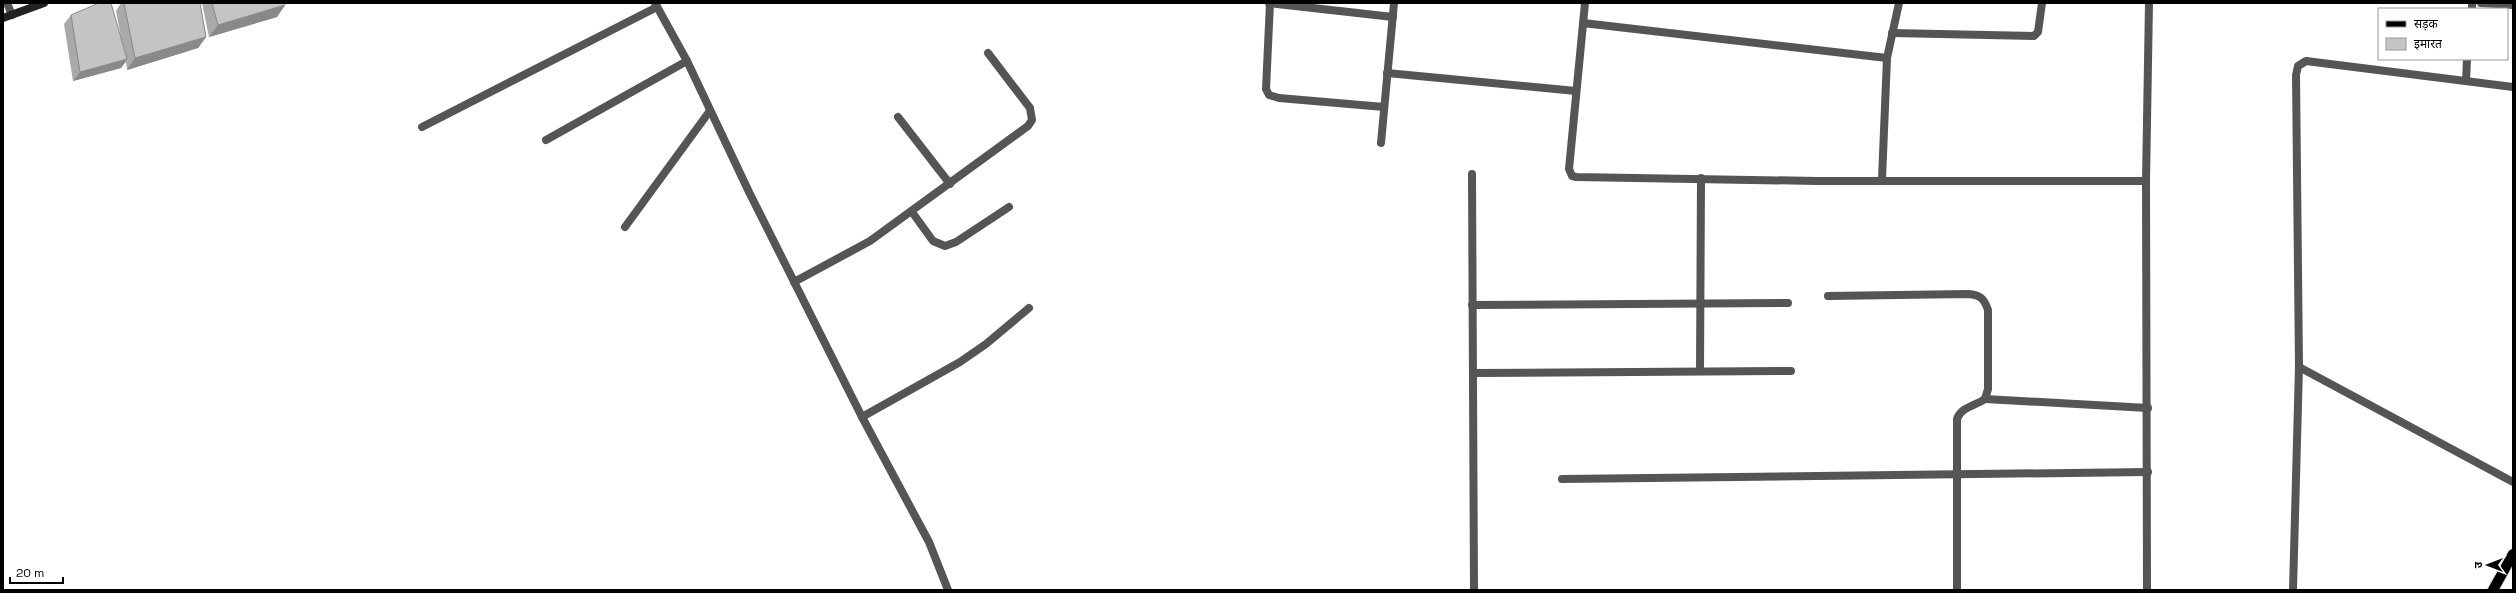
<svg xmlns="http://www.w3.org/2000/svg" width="2516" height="593" viewBox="0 0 2516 593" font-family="'Space Grotesk','Noto Sans Devanagari',sans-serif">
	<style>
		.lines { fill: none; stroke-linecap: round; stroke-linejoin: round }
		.primary-casing { stroke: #dbdbdb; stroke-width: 12 }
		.lane { stroke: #555; stroke-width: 8 }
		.street { stroke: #555; stroke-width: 8 }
		.secondary { stroke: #222; stroke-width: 8 }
		.primary { stroke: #000; stroke-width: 10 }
		.wall { fill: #a9a9a9 }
		.shaded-wall { fill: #898989 }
		.building { fill: #c4c4c4; stroke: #898989 }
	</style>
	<rect width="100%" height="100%" fill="#fff"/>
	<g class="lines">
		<g class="primary-casing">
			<path id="primary" d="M2493 590 2513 554"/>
		</g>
		<g class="lane">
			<path d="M898 117 950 184"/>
			<path d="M912 212 933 241 945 246 956 242 1009 207"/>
		</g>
		<g class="street">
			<path d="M7 3 12 15"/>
			<path d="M655 3 687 61 749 192 862 417 929 542 948 590"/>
			<path d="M1269 3 1393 17"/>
			<path d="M1270 3 1266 89 1269 95 1279 98 1384 107"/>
			<path d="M1585 3 1569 169 1572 176 1576 177 1817 181H2146"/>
			<path d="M2481 3 2513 5"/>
			<path d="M2472 9V3"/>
			<path d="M1583 23 1887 58"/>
			<path d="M1892 33 2034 36 2038 32 2042 3"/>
			<path d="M1387 73 1576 91"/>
			<path d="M2466 81 2467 59"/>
			<path d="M422 127 657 7"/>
			<path d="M546 140 687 61"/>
			<path d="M1381 143 1394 3"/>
			<path d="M1472 174 1474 590"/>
			<path d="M1882 179 1887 58 1899 3"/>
			<path d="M625 227 709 112"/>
			<path d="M794 282 870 241 1028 126 1032 120 1030 108 988 53"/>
			<path d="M1828 296 1968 294C1980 295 1984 298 1988 310V389L1985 399C1975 406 1961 407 1957 419V590"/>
			<path d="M1472 305 1788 303"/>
			<path d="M2299 367 2513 482"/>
			<path d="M1700 371 1701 178"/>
			<path d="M1474 373 1791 371"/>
			<path d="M1985 399 2148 408"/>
			<path d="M862 417 960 362 986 344 1029 308"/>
			<path d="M1562 479 2148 472"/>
			<path d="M2147 590 2146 181 2149 3"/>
			<path d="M2293 590 2299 367 2296 75 2298 66 2306 61 2513 87"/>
		</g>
		<path class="secondary" d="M3 18 44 3"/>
		<use href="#primary" class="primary"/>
	</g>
	<g class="wall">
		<path d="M121 3H200L206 37 198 48 127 70 126 62 121 68 73 81 64 24 71 15 121 38 116 11Z"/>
		<path d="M202 3H285V5L277 17 209 37Z"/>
	</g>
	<g class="shaded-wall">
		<path d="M285 5 277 17 209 37 218 25Z"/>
		<path d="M206 37 198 48 127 70 135 58Z"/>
		<path d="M127 59 121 68 73 81 80 72Z"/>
	</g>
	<g class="building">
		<path d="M99 3H111L127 59 80 72 71 15Z"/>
		<path d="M124 3H200L206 37 135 58Z"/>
		<path d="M212 3H285V5L218 25Z"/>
	</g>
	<rect width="2516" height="593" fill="none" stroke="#000000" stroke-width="8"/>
	<rect x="2378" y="8" width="130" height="52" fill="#ffffff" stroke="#999999"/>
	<rect x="2386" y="21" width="20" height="6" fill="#000000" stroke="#999999"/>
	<text x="2414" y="28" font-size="12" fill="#000000">सड़क</text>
	<rect x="2386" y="38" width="20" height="12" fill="#c4c4c4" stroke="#999999"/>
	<text x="2414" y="48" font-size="12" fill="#000000">इमारत</text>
	<g transform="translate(2488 565) rotate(270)" stroke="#ffffff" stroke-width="3" paint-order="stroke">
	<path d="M0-3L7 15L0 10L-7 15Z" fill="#000000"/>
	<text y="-6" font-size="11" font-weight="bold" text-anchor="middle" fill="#000000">उ</text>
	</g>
	<path d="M10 577v6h53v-6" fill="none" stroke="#000000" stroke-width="2"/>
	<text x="16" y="577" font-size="12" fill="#000000" stroke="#ffffff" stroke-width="3" paint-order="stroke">20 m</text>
</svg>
